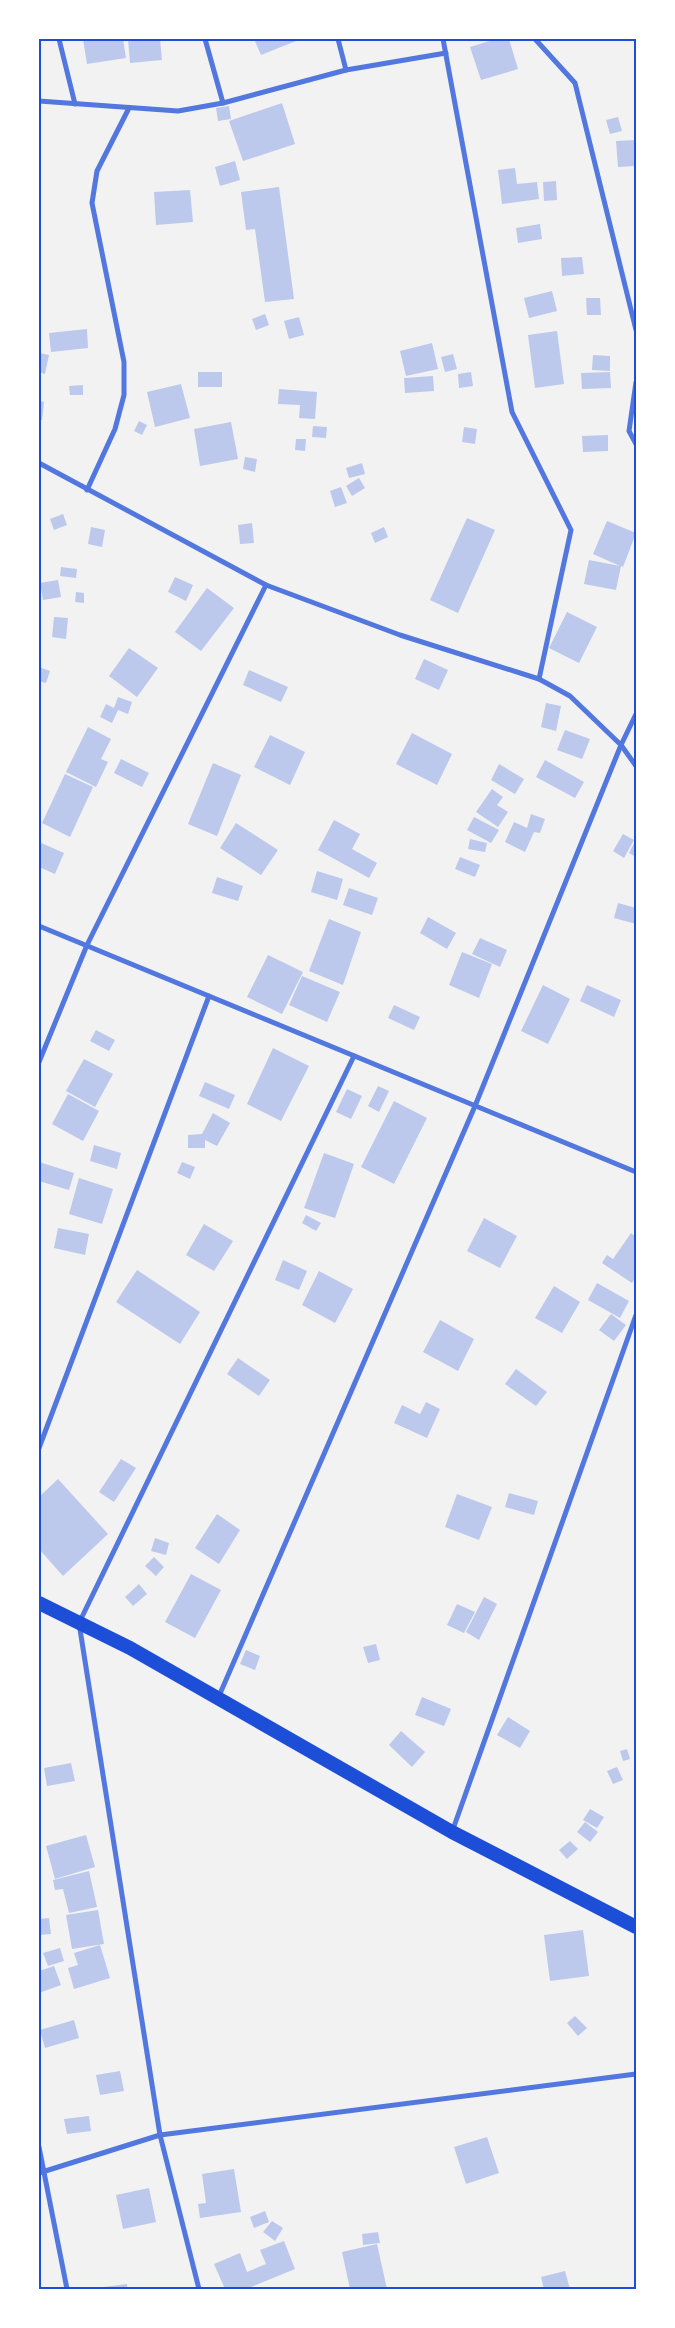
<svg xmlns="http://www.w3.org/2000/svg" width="675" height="2328" viewBox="0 0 675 2328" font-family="Cabin,sans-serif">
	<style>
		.building { fill: #bdc9ec }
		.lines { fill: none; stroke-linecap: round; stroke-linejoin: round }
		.minor { stroke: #5277de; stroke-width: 5 }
		.trunk { stroke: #1d4ed8; stroke-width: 14 }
		.neatline { fill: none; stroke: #1d4ed8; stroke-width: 2 }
	</style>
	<rect width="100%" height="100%" fill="#f2f2f2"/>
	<g class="building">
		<path d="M83 39H123L126 58 87 64Z"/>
		<path d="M128 39H160L162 60 130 63Z"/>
		<path d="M254 39H301L261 55Z"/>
		<path d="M496 39H509L518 69 481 80 470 47Z"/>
		<path d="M282 103 295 144 243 161 229 121Z"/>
		<path d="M229 106 231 119 218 121 216 108Z"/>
		<path d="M618 117 622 131 610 134 606 120Z"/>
		<path d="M636 140V166L618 167 616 141Z"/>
		<path d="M235 161 240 180 220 186 215 167Z"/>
		<path d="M515 168 517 184 537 182 539 199 502 204 498 170Z"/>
		<path d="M556 181 557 200 544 201 543 182Z"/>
		<path d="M279 187 294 299 265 302 255 229 246 230 241 192Z"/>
		<path d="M190 190 193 222 156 225 154 192Z"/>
		<path d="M540 224 542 239 518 243 516 228Z"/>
		<path d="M582 257 584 274 562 276 561 258Z"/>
		<path d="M552 291 557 311 529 318 524 298Z"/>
		<path d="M586 298H600L601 315H587Z"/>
		<path d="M265 314 269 325 256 330 252 319Z"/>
		<path d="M299 317 304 335 289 339 284 321Z"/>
		<path d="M87 329 88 348 51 352 49 333Z"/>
		<path d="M557 331 564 384 535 388 528 335Z"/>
		<path d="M432 343 438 369 406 376 400 351Z"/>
		<path d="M39 353 49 355 45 374 39 372Z"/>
		<path d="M453 354 457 369 445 372 441 357Z"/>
		<path d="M593 355 610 356V371L592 370Z"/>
		<rect x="198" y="372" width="24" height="15"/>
		<path d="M471 372 473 386 459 388 458 374Z"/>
		<path d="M610 372 611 388 582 389 581 373Z"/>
		<path d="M433 376 434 391 405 393 404 378Z"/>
		<path d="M181 384 190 418 155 427 147 392Z"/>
		<path d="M83 385V395H70L69 386Z"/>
		<path d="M279 389 317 392 315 419 299 418 300 405 278 404Z"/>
		<path d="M39 401 44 402 42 420H39Z"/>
		<path d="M139 421 147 425 142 435 134 431Z"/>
		<path d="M231 422 238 459 200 466 194 429Z"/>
		<path d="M313 426 327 427 326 438 312 437Z"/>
		<path d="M464 427 477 429 475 444 462 442Z"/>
		<path d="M608 435V451L583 452 582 436Z"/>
		<path d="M296 439H306L305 451 295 450Z"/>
		<path d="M245 457 257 459 255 472 243 469Z"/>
		<path d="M362 463 365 474 349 478 346 468Z"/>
		<path d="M359 478 365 488 352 496 346 486Z"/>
		<path d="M341 487 347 503 335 507 330 491Z"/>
		<path d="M63 514 67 525 54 530 50 519Z"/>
		<path d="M467 518 495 530 458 613 430 600Z"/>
		<path d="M607 521 636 533 623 567 621 566 616 590 584 584 589 560 620 566 593 554Z"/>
		<path d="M252 523 254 543 240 544 238 525Z"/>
		<path d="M91 527 105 530 102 547 88 544Z"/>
		<path d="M384 527 388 537 375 543 371 533Z"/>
		<path d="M61 567 77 569 76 578 60 576Z"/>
		<path d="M175 577 193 585 186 601 168 592Z"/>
		<path d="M58 580 61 597 43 600 40 583Z"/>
		<path d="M207 588 234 608 201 651 175 632Z"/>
		<path d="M76 592 84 593V603L75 602Z"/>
		<path d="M567 612 597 627 579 663 549 648Z"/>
		<path d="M54 617 68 618 66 639 52 637Z"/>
		<path d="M129 648 158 668 137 697 109 676Z"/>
		<path d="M424 659 448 670 439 690 415 679Z"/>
		<path d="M39 667 50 671 46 683 39 681Z"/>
		<path d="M249 670 288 687 281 702 243 685Z"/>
		<path d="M118 697 132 702 128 714 118 710 112 723 100 717 106 704 114 708Z"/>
		<path d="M546 703 561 706 556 731 541 727Z"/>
		<path d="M88 727 111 739 101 759 108 762 96 787 66 772Z"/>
		<path d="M565 730 590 739 582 759 557 750Z"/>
		<path d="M412 733 452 754 437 785 396 764Z"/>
		<path d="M270 735 305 752 290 785 254 767Z"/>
		<path d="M121 759 149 773 142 787 114 773Z"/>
		<path d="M545 760 584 782 575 798 536 777Z"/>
		<path d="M213 763 241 775 217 836 188 824Z"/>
		<path d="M499 764 524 779 515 794 491 780Z"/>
		<path d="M65 774 93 787 70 837 42 823Z"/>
		<path d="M492 789 503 797 497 805 508 812 498 827 476 812Z"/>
		<path d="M531 814 545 819 540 833 534 832 525 852 505 842 514 822 527 828Z"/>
		<path d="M474 817 499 830 491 843 467 830Z"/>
		<path d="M334 820 360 834 352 849 377 863 369 878 318 850Z"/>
		<path d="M236 823 278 850 261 875 220 848Z"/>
		<path d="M623 834 634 840 624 858 613 851Z"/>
		<path d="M470 839 487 843 485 852 468 849Z"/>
		<path d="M636 839V857L629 853Z"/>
		<path d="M39 842 64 853 55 874 39 867Z"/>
		<path d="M460 857 480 865 475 877 455 869Z"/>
		<path d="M317 871 343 879 337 900 311 892Z"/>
		<path d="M217 877 243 886 238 901 212 893Z"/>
		<path d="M349 888 378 898 372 915 343 905Z"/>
		<path d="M618 903 636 908V924L614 918Z"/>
		<path d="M428 917 456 933 447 949 420 933Z"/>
		<path d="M329 919 361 932 343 985 309 971Z"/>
		<path d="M480 938 507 950 500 967 472 954Z"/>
		<path d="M462 952 492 964 479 998 449 985Z"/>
		<path d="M268 955 303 972 282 1014 247 997Z"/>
		<path d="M302 976 340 992 327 1022 289 1005Z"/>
		<path d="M543 985 570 999 548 1044 521 1031Z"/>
		<path d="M587 985 621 1000 614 1017 580 1001Z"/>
		<path d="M394 1005 420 1017 414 1030 388 1018Z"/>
		<path d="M96 1030 115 1040 109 1051 90 1041Z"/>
		<path d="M273 1048 309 1066 281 1121 247 1104Z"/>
		<path d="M84 1059 113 1074 95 1107 66 1091Z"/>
		<path d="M205 1082 235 1095 229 1109 199 1096Z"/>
		<path d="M378 1086 389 1091 379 1112 368 1106Z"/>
		<path d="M347 1089 362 1096 351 1119 336 1112Z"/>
		<path d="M68 1094 99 1111 83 1141 52 1124Z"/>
		<path d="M394 1101 427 1118 394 1184 361 1167Z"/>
		<path d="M213 1113 230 1123 217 1146 205 1140V1148H188V1135L202 1134Z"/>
		<path d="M94 1145 121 1153 117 1169 90 1161Z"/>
		<path d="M324 1153 354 1164 335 1218 304 1208Z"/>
		<path d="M39 1162 74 1173 69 1190 39 1181Z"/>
		<path d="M182 1162 195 1167 190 1179 177 1173Z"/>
		<path d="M79 1178 113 1189 102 1224 69 1214Z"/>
		<path d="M306 1215 321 1223 316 1231 302 1223Z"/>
		<path d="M484 1218 517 1236 500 1268 467 1251Z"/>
		<path d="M204 1224 233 1241 214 1271 186 1255Z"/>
		<path d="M58 1228 89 1234 85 1255 54 1248Z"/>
		<path d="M631 1233 636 1237V1277L632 1283 602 1263 607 1255 613 1259Z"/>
		<path d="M283 1260 307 1271 299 1290 275 1280Z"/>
		<path d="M137 1270 200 1312 180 1344 116 1302Z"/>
		<path d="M319 1271 353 1289 335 1323 302 1305Z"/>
		<path d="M597 1283 629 1301 620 1318 588 1300Z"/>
		<path d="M554 1286 580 1302 562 1333 535 1318Z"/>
		<path d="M611 1314 626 1325 614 1341 599 1330Z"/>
		<path d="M440 1320 474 1339 458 1371 423 1352Z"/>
		<path d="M238 1358 270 1380 259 1396 227 1374Z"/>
		<path d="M516 1369 547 1392 536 1406 505 1384Z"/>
		<path d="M426 1402 440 1409 427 1438 394 1423 402 1405 420 1414Z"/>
		<path d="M121 1459 136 1468 114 1502 99 1492Z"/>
		<path d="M58 1479 108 1534 63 1576 39 1549V1497Z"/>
		<path d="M509 1493 538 1501 534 1515 505 1507Z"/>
		<path d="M457 1494 492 1507 479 1540 445 1527Z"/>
		<path d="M217 1514 240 1530 219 1564 195 1548Z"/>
		<path d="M155 1538 169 1543 166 1555 151 1551Z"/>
		<path d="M154 1557 164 1567 156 1576 145 1566Z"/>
		<path d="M191 1574 221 1590 195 1638 165 1622Z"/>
		<path d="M139 1584 147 1594 133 1606 125 1597Z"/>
		<path d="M484 1597 497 1604 479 1640 466 1632Z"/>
		<path d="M457 1604 475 1612 464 1633 447 1625Z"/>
		<path d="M376 1644 380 1660 368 1663 363 1647Z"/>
		<path d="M246 1650 260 1656 255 1670 240 1664Z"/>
		<path d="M422 1697 451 1709 444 1726 415 1715Z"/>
		<path d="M508 1717 530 1731 520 1748 497 1735Z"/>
		<path d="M401 1731 425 1752 412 1767 389 1745Z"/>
		<path d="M627 1749 630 1759 623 1761 620 1751Z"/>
		<path d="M71 1763 75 1781 47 1786 44 1768Z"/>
		<path d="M617 1767 623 1780 613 1784 607 1771Z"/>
		<path d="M590 1809 604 1817 597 1828 583 1820Z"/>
		<path d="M585 1822 598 1832 590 1842 577 1832Z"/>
		<path d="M86 1835 95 1867 55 1879 46 1846Z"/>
		<path d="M570 1841 578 1849 567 1859 559 1850Z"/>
		<path d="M89 1871 97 1907 69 1913 63 1889 55 1890 53 1880Z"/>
		<path d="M98 1910 104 1944 72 1949 66 1915Z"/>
		<path d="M49 1918 51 1934 39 1935V1919Z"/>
		<path d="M583 1930 589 1976 550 1981 544 1935Z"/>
		<path d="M100 1945 110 1978 74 1989 68 1968 78 1965 74 1953Z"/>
		<path d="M60 1948 64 1961 48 1966 43 1953Z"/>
		<path d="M54 1966 61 1985 39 1993V1971Z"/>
		<path d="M575 2016 587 2028 578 2036 567 2023Z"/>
		<path d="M74 2020 79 2038 45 2048 40 2030Z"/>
		<path d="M120 2071 124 2091 100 2095 96 2075Z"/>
		<path d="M89 2116 91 2131 67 2134 64 2119Z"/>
		<path d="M487 2137 499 2173 466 2184 454 2147Z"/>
		<path d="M234 2169 241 2212 200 2218 198 2204 206 2203 202 2174Z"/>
		<path d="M149 2188 156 2222 123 2229 116 2195Z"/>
		<path d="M265 2211 269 2222 254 2228 250 2217Z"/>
		<path d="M272 2221 283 2228 275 2241 263 2232Z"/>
		<path d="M378 2232 380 2243 363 2245 362 2234Z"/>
		<path d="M284 2241 295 2269 246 2289H225L214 2264 240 2253 247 2272 266 2264 260 2250Z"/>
		<path d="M377 2244 387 2289H350L342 2252Z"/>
		<path d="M565 2271 570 2289H544L541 2277Z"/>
		<path d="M127 2284V2289H96V2288Z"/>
	</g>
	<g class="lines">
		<g class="minor">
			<path d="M59 39 75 104"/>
			<path d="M205 39 223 103"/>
			<path d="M443 39 512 412 571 530 539 679"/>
			<path d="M535 39 575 83 636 330"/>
			<path d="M346 70 446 53"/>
			<path d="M39 101 178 111 223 103 346 70 338 39"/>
			<path d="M636 382 629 431 636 444"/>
			<path d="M39 463 266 585 400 635 539 679 570 696 621 745 636 766"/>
			<path d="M87 490 115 429 124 395V362L92 203 97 171 129 108"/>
			<path d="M39 926 636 1172"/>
			<path d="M39 1062 87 945 266 585"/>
			<path d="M39 1448 209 996"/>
			<path d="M219 1696 475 1106 621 745 636 714"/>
			<path d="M452 1832 636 1315"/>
			<path d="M39 2147 67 2289"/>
			<path d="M39 2173 160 2135 636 2074"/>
			<path d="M199 2289 160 2135 79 1623 354 1056"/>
		</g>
		<path class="trunk" d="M39 1603 130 1648 452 1832 636 1927"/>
	</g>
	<rect width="675" height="2328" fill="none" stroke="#ffffff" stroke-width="80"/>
	<rect x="40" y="40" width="595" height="2248" class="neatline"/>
</svg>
